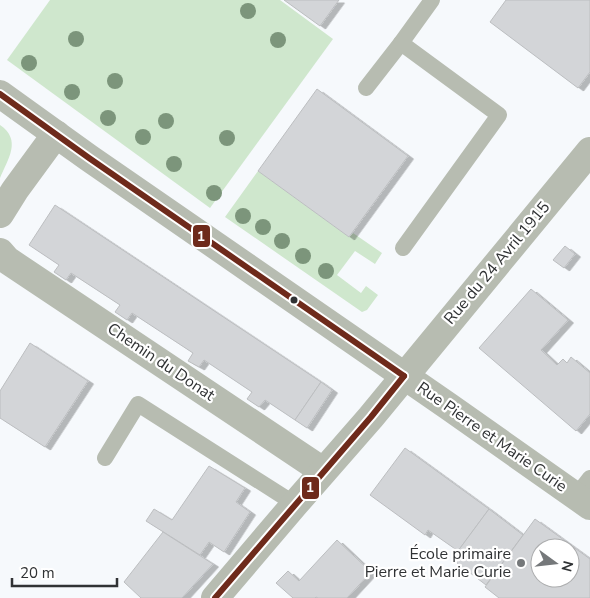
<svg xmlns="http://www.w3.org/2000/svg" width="590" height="598" viewBox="0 0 590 598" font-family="'Nunito Sans',sans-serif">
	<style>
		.green { fill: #cfe7cd }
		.building { fill: #d3d5d8; stroke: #bcbec0; fill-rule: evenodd; filter: url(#shadow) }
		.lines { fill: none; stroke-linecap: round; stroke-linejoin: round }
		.service { stroke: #b7bcb1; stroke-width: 16 }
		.minor { stroke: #b7bcb1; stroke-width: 28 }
		.bus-1-casing { stroke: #fff; stroke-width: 10 }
		.bus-1 { stroke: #6e2a1b; stroke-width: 6 }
		.tree { fill: #7c957b }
		.bus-dot { fill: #303234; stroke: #fff; stroke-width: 2 }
		.poi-dot { fill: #75787a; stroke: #fff; stroke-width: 2 }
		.labels { text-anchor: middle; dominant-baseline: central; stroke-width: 4.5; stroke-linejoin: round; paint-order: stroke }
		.street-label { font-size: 16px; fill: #303234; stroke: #fff }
		.poi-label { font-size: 16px; fill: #303234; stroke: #fff; text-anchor: end }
		.line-badge { stroke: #fff; stroke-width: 2 }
		.badge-label { font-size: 14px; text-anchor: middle; font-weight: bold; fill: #fff }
	</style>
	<defs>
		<filter id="shadow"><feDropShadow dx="5.5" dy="3" stdDeviation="0" flood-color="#0004"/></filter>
	</defs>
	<rect width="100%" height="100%" fill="#f6f9fc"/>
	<g class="green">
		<path d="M50 0H280L333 39 210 208 7 60Z"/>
		<path d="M0 125C22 140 8 159 0 178Z"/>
		<path d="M258 171 349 237 353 233 382 253 375 264 355 251 337 275 361 293 366 286 378 295 367 310 362 312 225 217Z"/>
	</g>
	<g class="building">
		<path d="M284 0H339L320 26Z"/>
		<path d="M506 0H590V72L578 88 490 22Z"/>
		<path d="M317 89 408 156 349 237 258 171Z"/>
		<path d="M55 205 321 382 295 420 265 400 259 407 247 399 252 392 204 360 199 367 188 361 193 353 132 313 127 320 115 312 120 305 71 273 66 280 54 272 59 265 29 245Z"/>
		<path d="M565 246 575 254 564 268 553 260Z"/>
		<path d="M531 289 568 320 541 350 557 365 563 359 567 363 571 357 590 373V414L576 431 479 348Z"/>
		<path d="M30 343 88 381 45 447 0 418V391Z"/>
		<path d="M321 382 332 390 307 428 295 420Z"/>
		<path d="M405 448 489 509 458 551 428 530 425 535 370 495Z"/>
		<path d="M209 466 245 488 236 502 250 512 224 552 209 542 200 555 146 521 154 509 172 520Z"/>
		<path d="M489 509 523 535 486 585 452 559Z"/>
		<path d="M535 519 590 559V598H499L485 587ZM540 548H570V578H540Z"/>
		<path d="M163 532 213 564 182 598H141L124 582Z"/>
		<path d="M337 540 371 572 347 598H318L316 597 315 598H293L276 583 288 571 299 581Z"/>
	</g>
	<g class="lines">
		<g class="service">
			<path d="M366 88 401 43"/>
			<path d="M403 248 499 115 401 43 432 0"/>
			<path d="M105 458 138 404 295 504"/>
			<path d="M576 496 590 478"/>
		</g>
		<g class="minor">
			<path d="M0 94 89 158 448 406 590 506"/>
			<path d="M0 214 15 190 56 134"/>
			<path d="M0 252 7 260 323 471"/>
			<path d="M215 598 295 504 371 417 590 151"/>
		</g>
		<g class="bus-1-casing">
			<g id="bus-1">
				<path d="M0 94 89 158 404 376"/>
				<path d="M215 598 371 417 404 376"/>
			</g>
		</g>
		<use href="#bus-1" class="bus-1"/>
	</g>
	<g class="tree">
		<circle cx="248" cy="11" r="8"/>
		<circle cx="76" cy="39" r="8"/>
		<circle cx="278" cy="40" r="8"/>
		<circle cx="29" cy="63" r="8"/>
		<circle cx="115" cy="81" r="8"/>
		<circle cx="72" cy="92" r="8"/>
		<circle cx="108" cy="118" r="8"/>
		<circle cx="166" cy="121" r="8"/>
		<circle cx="143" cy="137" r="8"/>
		<circle cx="227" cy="138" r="8"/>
		<circle cx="174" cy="164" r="8"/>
		<circle cx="214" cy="193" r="8"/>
		<circle cx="243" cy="216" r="8"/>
		<circle cx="263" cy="227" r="8"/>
		<circle cx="282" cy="241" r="8"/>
		<circle cx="303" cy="256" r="8"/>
		<circle cx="326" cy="271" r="8"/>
	</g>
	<circle class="bus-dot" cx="294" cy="300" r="4.5"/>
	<circle class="poi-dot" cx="521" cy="563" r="5"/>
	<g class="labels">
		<g class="street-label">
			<text transform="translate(497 263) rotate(-50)">Rue du 24 Avril 1915</text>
			<text transform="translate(161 362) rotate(34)">Chemin du Donat</text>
			<text transform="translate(492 437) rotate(35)">Rue Pierre et Marie Curie</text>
		</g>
		<g class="poi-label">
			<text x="511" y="554">École primaire<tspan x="511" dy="18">Pierre et Marie Curie</tspan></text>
		</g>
	</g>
	<g class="line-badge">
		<rect x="192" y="224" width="19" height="24" rx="5" fill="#6e2a1b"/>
		<rect x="301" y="476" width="19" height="24" rx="5" fill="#6e2a1b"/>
	</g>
	<g class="badge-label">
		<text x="201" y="241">1</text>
		<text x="310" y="492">1</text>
	</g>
	<g transform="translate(555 563) rotate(105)"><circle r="24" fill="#ffffff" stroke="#acadae"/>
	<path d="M0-4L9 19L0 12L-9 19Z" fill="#75787a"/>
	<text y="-8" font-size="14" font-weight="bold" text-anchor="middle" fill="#303234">N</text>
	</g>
	<path d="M12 578v8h105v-8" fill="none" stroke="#303234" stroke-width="2.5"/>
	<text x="20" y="578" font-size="15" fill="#303234" stroke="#ffffff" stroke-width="4" paint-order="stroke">20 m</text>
</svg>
